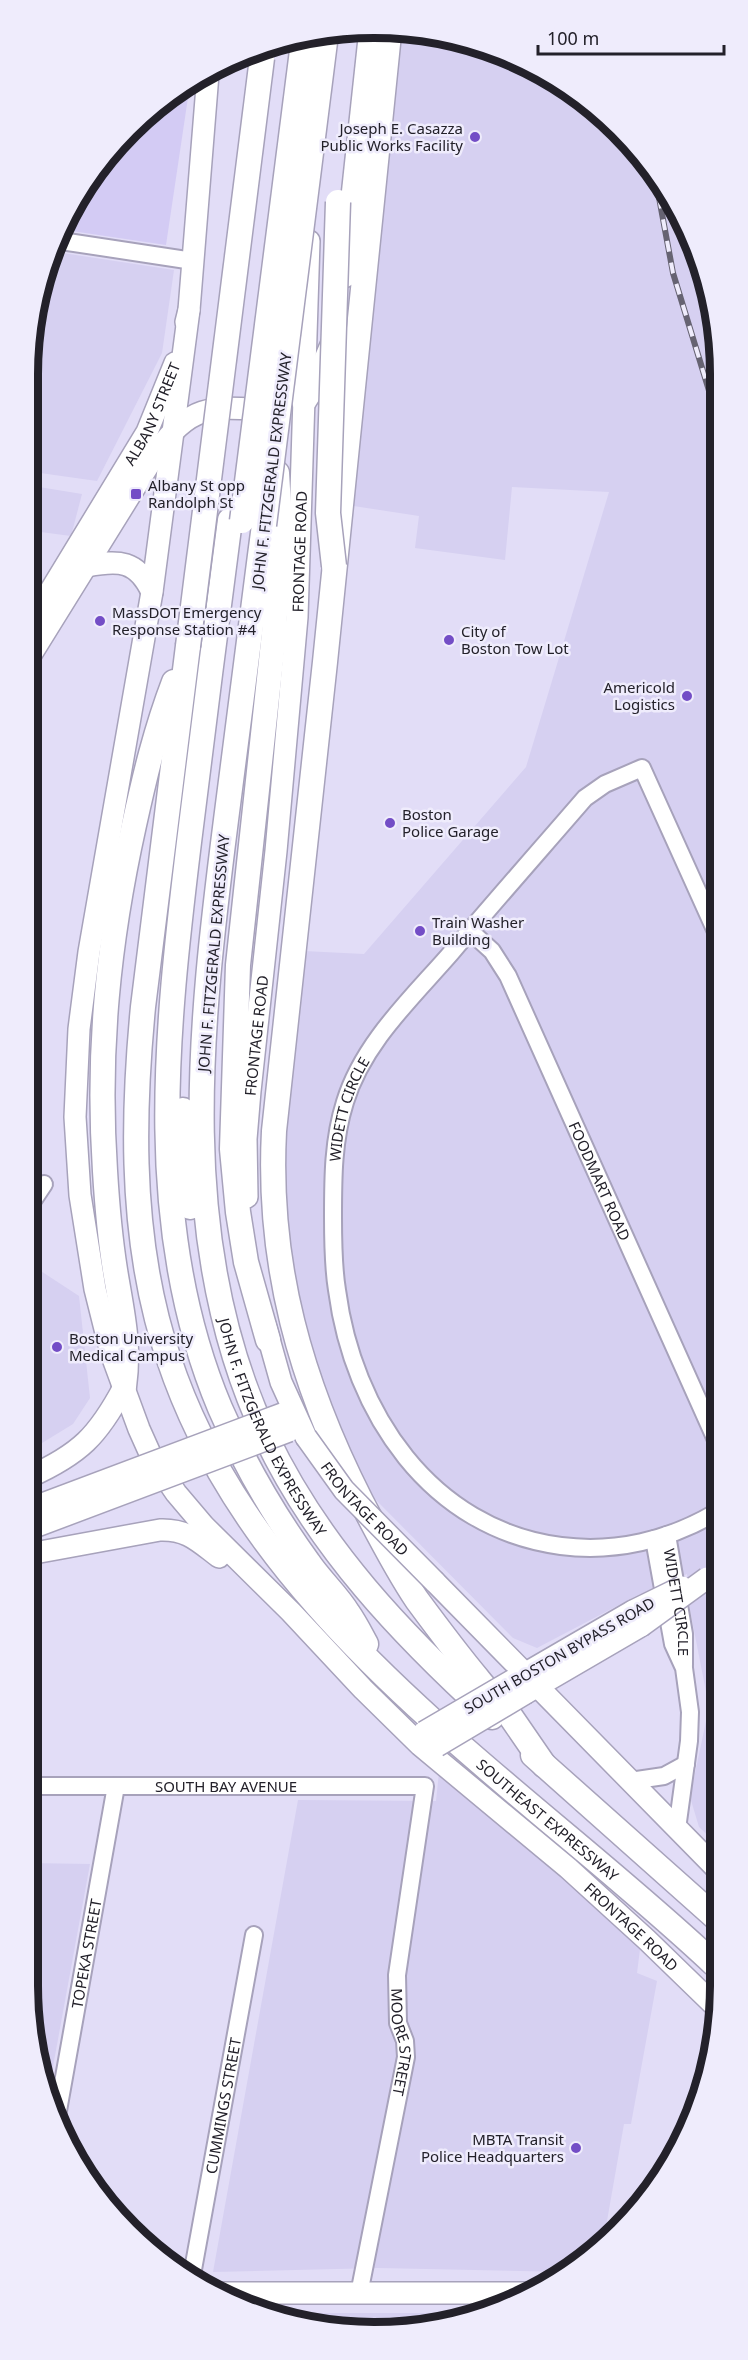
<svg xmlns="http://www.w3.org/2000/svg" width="748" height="2360" viewBox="0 0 748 2360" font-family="'Noto Sans',sans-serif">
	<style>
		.built { fill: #d6d0f1 }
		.green { fill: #d3cbf4 }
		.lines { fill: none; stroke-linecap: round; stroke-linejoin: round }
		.minor-casing { stroke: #a7a2bb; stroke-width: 20 }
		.major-casing { stroke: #a7a2bb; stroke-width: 24 }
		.highway-casing { stroke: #a7a2bb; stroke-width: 27 }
		.minor { stroke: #fff; stroke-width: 16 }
		.major { stroke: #fff; stroke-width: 21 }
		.highway { stroke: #fff; stroke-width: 24 }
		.rail-casing { stroke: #666372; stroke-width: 6 }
		.rail { stroke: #efecfc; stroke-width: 4; stroke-dasharray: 11; stroke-linecap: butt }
		.major-bridge-casing { stroke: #a7a2bb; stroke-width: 24; stroke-linecap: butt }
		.highway-bridge-casing { stroke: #a7a2bb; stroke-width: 27; stroke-linecap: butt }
		.major-bridge { stroke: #fff; stroke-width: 21 }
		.highway-bridge { stroke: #fff; stroke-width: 24 }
		.poi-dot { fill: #734dc6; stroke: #efecfc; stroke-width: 2 }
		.labels { text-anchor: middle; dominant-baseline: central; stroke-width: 5; stroke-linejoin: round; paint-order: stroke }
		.poi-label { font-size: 15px; fill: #23212a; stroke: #efecfc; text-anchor: start }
		.street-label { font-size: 15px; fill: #23212a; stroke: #efecfc }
		.rim { fill: none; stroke: #23212a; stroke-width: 8 }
	</style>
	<rect width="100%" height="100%" fill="#e2ddf7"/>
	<g class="built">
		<path d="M396 34H442L547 73 635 145 685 221 718 328 715 1842 699 1827 690 1797 709 1707 690 1610 687 1574 636 1596 537 1648 513 1638 368 1492 353 1465 300 1323 282 1221 283 1128 304 951 364 954 526 767 609 492 512 487 505 560 415 548 419 516 347 505Z"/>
		<path d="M56 252 174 270 162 353 97 481 33 472 34 306Z"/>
		<path d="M33 486 82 494 71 536 33 531Z"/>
		<path d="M30 1264 79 1296 90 1398 73 1424 29 1451Z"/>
		<path d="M439 1772 632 1932 640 1949 637 1973 657 1981 631 2124H624L604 2238 569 2272 378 2268 213 2272 298 1800 436 1801Z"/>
		<path d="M27 1863 90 1864 48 2094 27 1986Z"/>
		<path d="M273 2313H482L463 2321 329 2330Z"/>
	</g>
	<path class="green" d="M185 84H190L166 245 65 230 86 181Z"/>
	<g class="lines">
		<g class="minor-casing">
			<g id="minor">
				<path d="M61 241 193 261"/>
				<path id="s1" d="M470 931 492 951 508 976 716 1440"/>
				<path d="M30 1205 44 1184"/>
				<path id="s2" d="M715 1513C669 1540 615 1553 561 1546 430 1529 353 1412 337 1290 333 1266 333 1241 333 1217 333 1178 333 1140 345 1102 363 1043 411 999 451 953 495 901 540 850 585 798L605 784 642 768 717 934"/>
				<path id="s3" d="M667 1535 684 1634V1665"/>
				<path d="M654 1539 673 1644 684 1668 690 1712 689 1741 677 1829"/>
				<path d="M630 1781 664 1776 686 1764"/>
				<path id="s4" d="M28 1786H425L397 1975 398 2023 405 2041 406 2057 359 2294"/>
				<path id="s5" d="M56 2122 116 1786"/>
				<path id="s6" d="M192 2275 254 1935"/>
			</g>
		</g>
		<g class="major-casing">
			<g id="major">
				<path id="s7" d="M189 310 152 592 89 952 79 1029 75 1117 80 1195 95 1289 111 1353 139 1429 152 1458 176 1493 204 1526 291 1612 363 1689 420 1745 568 1868 647 1940 714 2005"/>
				<path d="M186 322 189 310 208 74"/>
				<path d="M87 566C119 560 137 560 152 592"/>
				<path id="s8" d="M32 621 147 432 175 363"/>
				<path d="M32 653 158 450C194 400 217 408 273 410"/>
				<path id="s9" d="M247 1197 246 1139 250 1091 276 851 297 617 309 241"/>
				<path d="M265 1325 281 1382 306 1437"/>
				<path d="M29 1477C80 1454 98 1436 124 1387"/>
				<path d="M29 1554 160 1530C187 1529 198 1541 219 1557"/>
				<path d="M435 1582 715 1867"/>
				<path d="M514 1680 633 1611"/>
				<path d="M526 1693 641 1626"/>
				<path d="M215 2293H526"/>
			</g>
		</g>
		<g class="highway-casing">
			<g id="highway">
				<path d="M389 34 325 662 274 1131C267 1265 301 1383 361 1501 379 1535 396 1569 417 1600 437 1627 457 1654 478 1679 488 1692 501 1704 511 1717 522 1733 533 1749 544 1765"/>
				<path d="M345 275 371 34"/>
				<path d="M304 401 318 379 333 344"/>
				<path d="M230 520C216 627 202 735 189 842 166 1031 144 1228 220 1408 243 1461 274 1515 308 1562 320 1580 337 1595 348 1613 355 1623 360 1633 366 1644"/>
				<path id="s10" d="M264 525C251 623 239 721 226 820 200 1024 174 1244 266 1437 319 1548 402 1635 492 1717"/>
				<path id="s11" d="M188 646 143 1007C133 1111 131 1217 157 1319 231 1608 510 1772 714 1964"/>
				<path d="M183 1110 190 1207"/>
				<path d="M268 1340 246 1262 238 1212 232 1149 238 965 274 633 280 522 277 473"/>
				<path d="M124 1387C130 1343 122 1313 115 1270 110 1238 107 1204 105 1171 97 1052 108 942 134 825 145 775 156 729 174 682"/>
				<path d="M533 1755 715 1917"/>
			</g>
		</g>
		<use href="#minor" class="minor"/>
		<use href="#major" class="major"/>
		<use href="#highway" class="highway"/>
		<g class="rail-casing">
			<g id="rail">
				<path d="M655 176 673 273 718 420"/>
				<path d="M668 194 671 218"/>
			</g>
		</g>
		<use href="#rail" class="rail"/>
		<g class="major-bridge-casing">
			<g id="major-bridge">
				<path id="s12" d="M306 1437 344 1490 435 1582"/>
				<path d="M29 1509 282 1414"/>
				<path d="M29 1529 289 1431"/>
				<path d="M633 1611 682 1587"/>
				<path d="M641 1626 707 1578"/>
				<path d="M424 1732 513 1680"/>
				<path d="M437 1746 526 1693"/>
			</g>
		</g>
		<g class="highway-bridge-casing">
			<g id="highway-bridge">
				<path d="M242 521 304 35"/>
				<path d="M264 525 326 34"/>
				<path d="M334 566 328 513 338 202"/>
				<path d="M188 646 262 58"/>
			</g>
		</g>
		<use href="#major-bridge" class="major-bridge"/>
		<use href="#highway-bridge" class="highway-bridge"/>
	</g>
	<g class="poi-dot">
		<circle cx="475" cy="137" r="6"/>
		<rect x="130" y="488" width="12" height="12" rx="3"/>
		<circle cx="100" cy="621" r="6"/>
		<circle cx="449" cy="640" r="6"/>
		<circle cx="687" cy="696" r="6"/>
		<circle cx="390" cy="823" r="6"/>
		<circle cx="420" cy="931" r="6"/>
		<circle cx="57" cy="1347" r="6"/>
		<circle cx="576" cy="2148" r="6"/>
	</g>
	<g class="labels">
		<g class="poi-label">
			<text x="463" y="128" text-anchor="end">Joseph E. Casazza<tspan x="463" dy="17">Public Works Facility</tspan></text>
			<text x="148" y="485">Albany St opp<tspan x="148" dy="17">Randolph St</tspan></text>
			<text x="112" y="612">MassDOT Emergency<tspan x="112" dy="17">Response Station #4</tspan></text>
			<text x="461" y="631">City of<tspan x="461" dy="17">Boston Tow Lot</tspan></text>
			<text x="675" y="687" text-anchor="end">Americold<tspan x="675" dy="17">Logistics</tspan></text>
			<text x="402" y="814">Boston<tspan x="402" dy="17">Police Garage</tspan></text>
			<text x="432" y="922">Train Washer<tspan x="432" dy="17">Building</tspan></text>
			<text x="69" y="1338">Boston University<tspan x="69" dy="17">Medical Campus</tspan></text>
			<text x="564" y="2139" text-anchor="end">MBTA Transit<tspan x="564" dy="17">Police Headquarters</tspan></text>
		</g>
		<g class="street-label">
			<text stroke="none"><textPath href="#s8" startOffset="240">ALBANY STREET</textPath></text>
			<text transform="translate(271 471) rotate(-83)">JOHN F. FITZGERALD EXPRESSWAY</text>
			<text stroke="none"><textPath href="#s9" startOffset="648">FRONTAGE ROAD</textPath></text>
			<text transform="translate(213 953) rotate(-85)">JOHN F. FITZGERALD EXPRESSWAY</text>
			<text stroke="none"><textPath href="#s9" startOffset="162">FRONTAGE ROAD</textPath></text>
			<text stroke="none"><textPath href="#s2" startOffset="710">WIDETT CIRCLE</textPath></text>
			<text stroke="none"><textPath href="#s1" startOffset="284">FOODMART ROAD</textPath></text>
			<text stroke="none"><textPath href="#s10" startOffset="918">JOHN F. FITZGERALD EXPRESSWAY</textPath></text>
			<text stroke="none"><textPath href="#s12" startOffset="93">FRONTAGE ROAD</textPath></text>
			<text stroke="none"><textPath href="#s3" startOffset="68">WIDETT CIRCLE</textPath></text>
			<text transform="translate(559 1655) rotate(-30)">SOUTH BOSTON BYPASS ROAD</text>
			<text stroke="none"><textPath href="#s4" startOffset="198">SOUTH BAY AVENUE</textPath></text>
			<text stroke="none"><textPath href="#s11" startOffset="1324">SOUTHEAST EXPRESSWAY</textPath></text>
			<text stroke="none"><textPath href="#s7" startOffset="1840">FRONTAGE ROAD</textPath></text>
			<text stroke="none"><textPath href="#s5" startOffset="171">TOPEKA STREET</textPath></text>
			<text stroke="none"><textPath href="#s4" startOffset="656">MOORE STREET</textPath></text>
			<text stroke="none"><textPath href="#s6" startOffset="172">CUMMINGS STREET</textPath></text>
		</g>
	</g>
	<path d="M0 0H748V2360H0ZM374 38H374A336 336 0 0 1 710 374V1986A336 336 0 0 1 374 2322H374A336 336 0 0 1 38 1986V374A336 336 0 0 1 374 38Z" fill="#efecfc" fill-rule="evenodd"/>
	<path class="rim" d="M374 38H374A336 336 0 0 1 710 374V1986A336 336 0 0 1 374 2322H374A336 336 0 0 1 38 1986V374A336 336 0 0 1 374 38Z"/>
	<path d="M538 45v9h186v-9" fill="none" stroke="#23212a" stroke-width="3"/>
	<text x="547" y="45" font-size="18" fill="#23212a" stroke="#efecfc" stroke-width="4.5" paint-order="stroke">100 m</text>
</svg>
